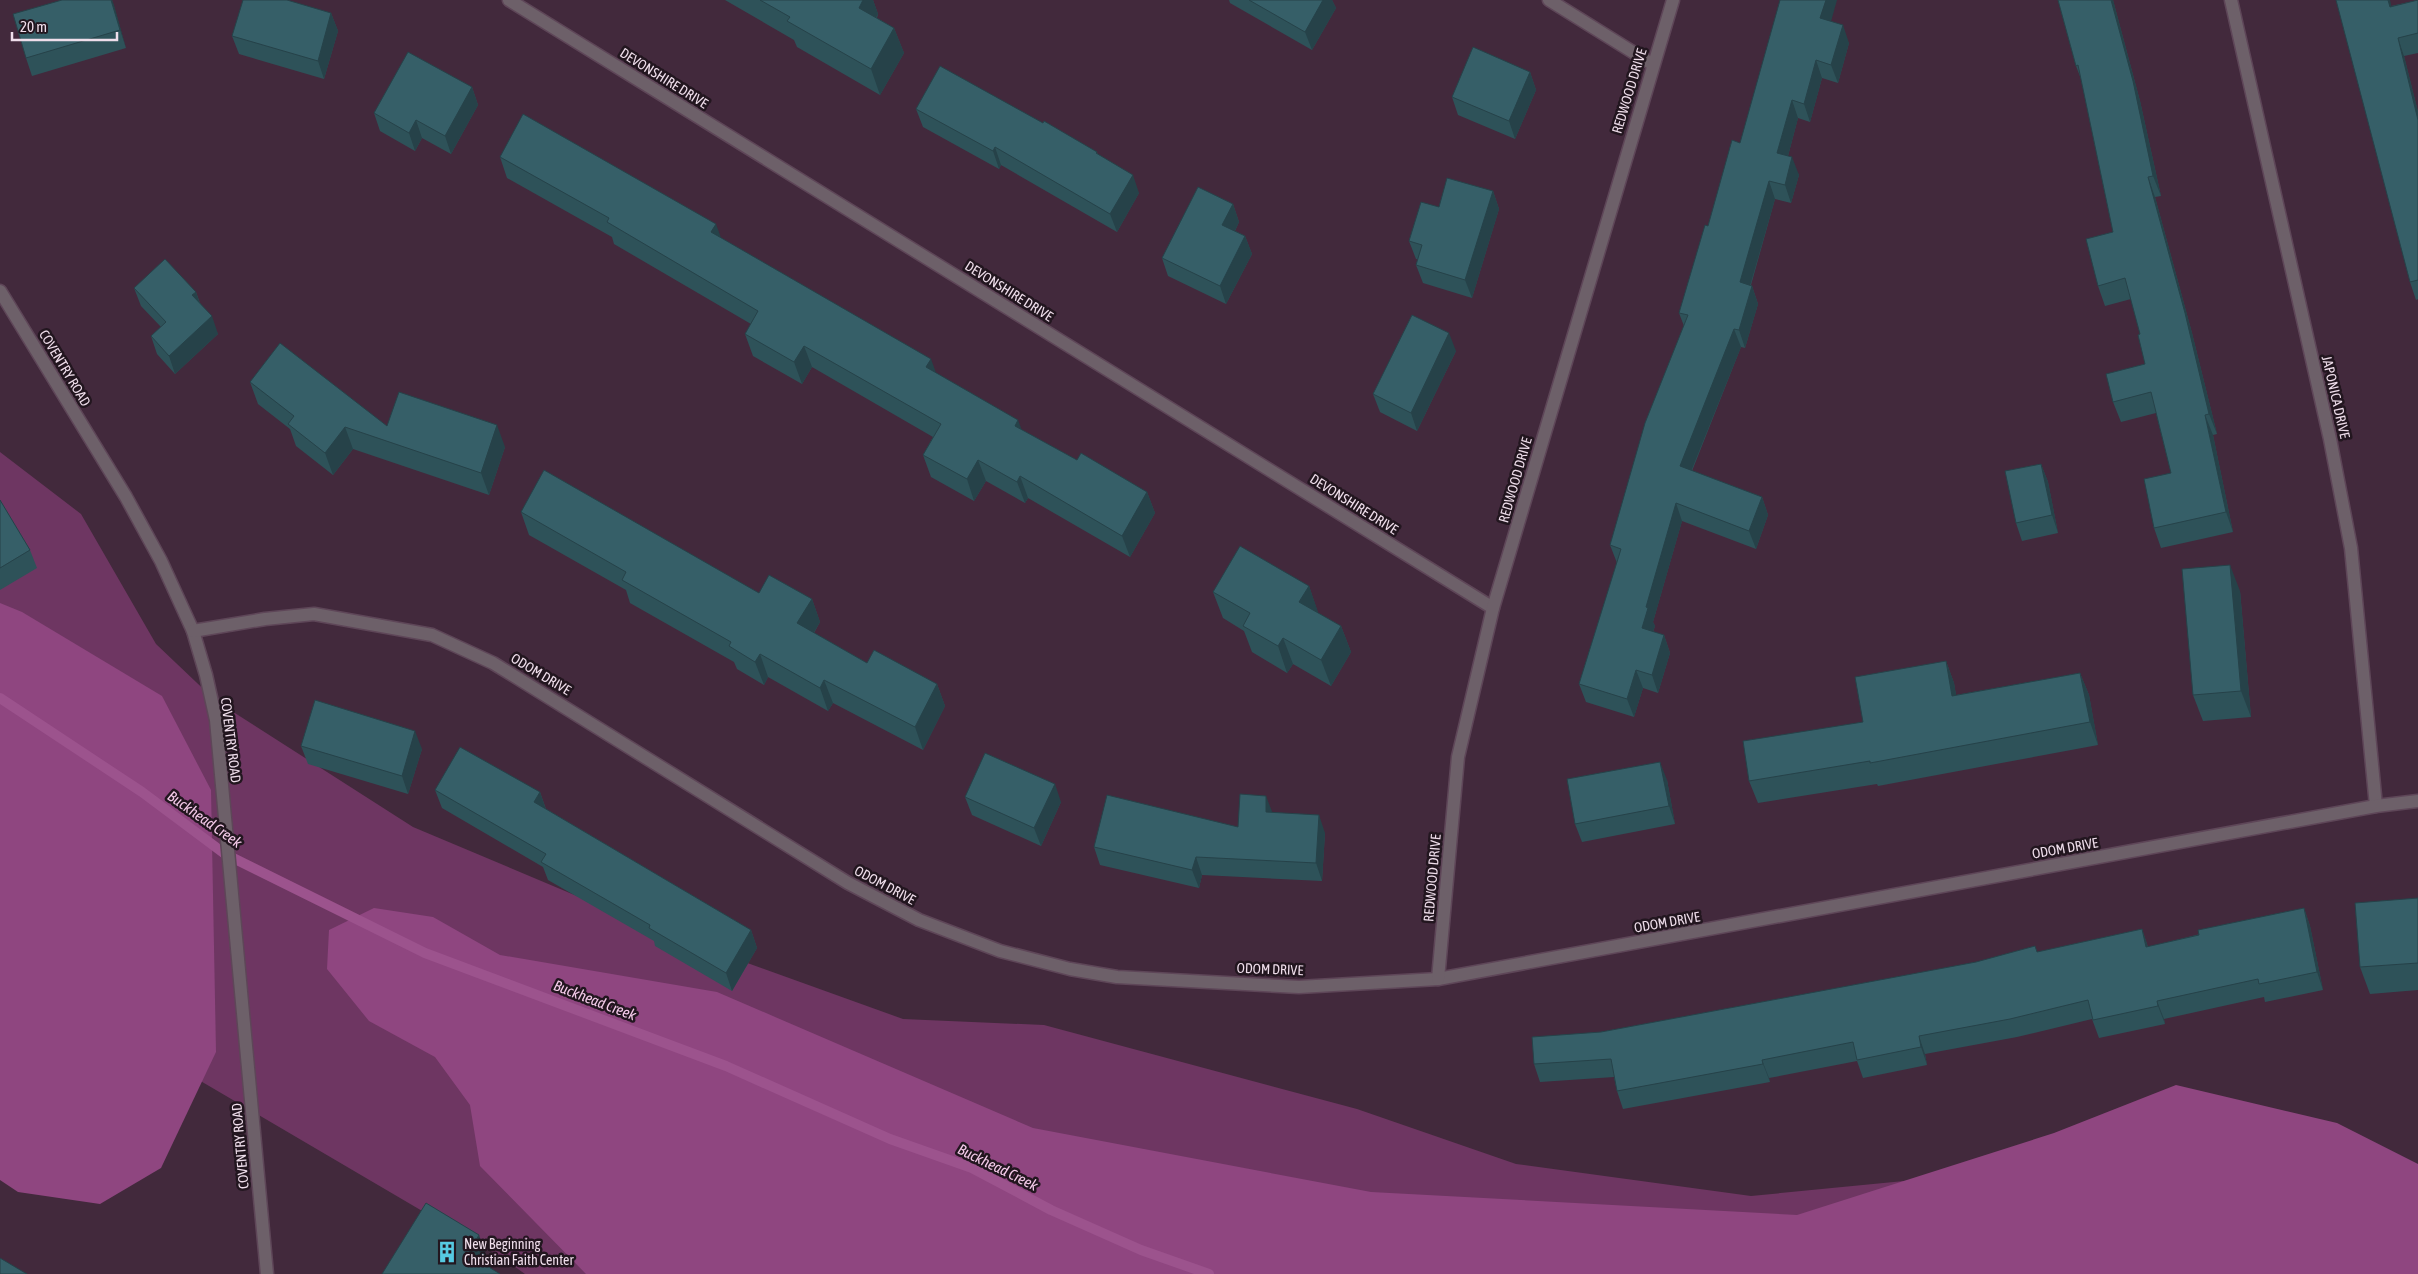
<svg xmlns="http://www.w3.org/2000/svg" width="2418" height="1274" viewBox="0 0 2418 1274" font-family="'Asap Condensed',sans-serif">
	<style>
		.green { fill: #6e3662 }
		.forest { fill: #8f4680 }
		.lines { fill: none; stroke-linecap: round; stroke-linejoin: round }
		.stream { stroke: #9c538d; stroke-width: 10 }
		.minor-casing { stroke: #5e4658; stroke-width: 15 }
		.minor { stroke: #6d6069; stroke-width: 12 }
		.wall { fill: #2e5259 }
		.shaded-wall { fill: #264249 }
		.building { fill: #365f68; stroke: #264249 }
		.labels { text-anchor: middle; dominant-baseline: central; stroke-width: 5; stroke-linejoin: round; paint-order: stroke }
		.street-label { font-size: 14px; fill: #efdeeb; stroke: #22161f }
		.poi-label { font-size: 14px; fill: #efdeeb; stroke: #22161f; text-anchor: start }
		.water-label { font-size: 15px; font-style: italic; fill: #f5cbea; stroke: #22161f }
	</style>
	<rect width="100%" height="100%" fill="#42293c"/>
	<path class="green" d="M0 452 81 514 156 644 216 701 413 827 667 934 903 1019 1044 1025 1357 1109 1516 1164 1751 1196 1976 1174 2332 1274H525L504 1259 163 1059 0 953Z"/>
	<g class="forest">
		<path d="M0 603 22 612 162 696 211 790 216 1052 161 1168 100 1204 18 1192 0 1180Z"/>
		<path d="M374 908 433 917 500 955 717 992 1033 1128 1371 1192 1797 1215 2054 1133 2176 1085 2337 1123 2418 1164V1274H586L480 1166 470 1105 435 1057 369 1021 327 969 329 930Z"/>
	</g>
	<g class="lines">
		<path class="stream" d="M0 698 142 792 225 854 425 953 726 1066 890 1139 972 1168 1051 1210 1141 1250 1209 1274"/>
		<g class="minor-casing">
			<g id="minor">
				<path d="M509 0 1493 608"/>
				<path d="M1549 0 1652 64"/>
				<path d="M2231 0 2330 439 2351 548 2376 806"/>
				<path d="M0 291 126 497 161 561 193 631 206 675 216 720 267 1274"/>
				<path d="M193 631 265 619 314 614 432 635 493 663 848 883 919 920 1000 951 1070 969 1117 977 1299 987 1438 979 2376 806 2418 801"/>
				<path d="M1438 979 1458 757 1493 608 1673 0"/>
			</g>
		</g>
		<use href="#minor" class="minor"/>
	</g>
	<g class="wall">
		<path d="M62 0H112L126 48 32 76 26 58Z"/>
		<path d="M725 0H873L878 14 877 18 894 28 904 53 880 95 797 47 794 40Z"/>
		<path d="M1229 0H1332L1336 8 1312 50 1230 3Z"/>
		<path d="M2058 0H2113L2140 101 2161 196 2155 197 2192 333 2217 434 2213 435 2233 532 2161 548 2154 528 2171 473 2156 413 2121 422 2113 402 2145 364 2140 334 2131 299 2105 306 2098 286 2113 232 2081 79 2076 66Z"/>
		<path d="M2418 0V53L2404 56 2418 112V299L2416 300 2410 282 2391 6Z"/>
		<path d="M331 13 338 31 324 79 239 54 232 36Z"/>
		<path d="M1831 21 1849 43 1838 83 1822 78 1810 122 1798 118 1788 156 1799 175 1791 203 1775 199 1751 285 1752 286 1758 304 1745 348 1741 347 1692 471 1762 497 1768 515 1756 549 1682 521 1653 622 1655 626 1653 632 1664 635 1670 653 1658 693 1643 688 1634 717 1586 702 1579 684 1617 563 1610 545 1684 326 1679 313 1708 226 1740 143Z"/>
		<path d="M1530 72 1536 90 1515 139 1458 115 1452 97Z"/>
		<path d="M472 87 478 105 451 154 422 138 415 151 380 131 374 113Z"/>
		<path d="M916 109 1043 123 1097 152 1098 155 1139 193 1117 232 1001 165 999 169 923 127Z"/>
		<path d="M500 157 720 237 936 373 1022 430 1077 460 1147 492 1155 513 1130 557 1028 498 1025 503 986 481 974 501 931 477 923 455 933 437 812 367 802 384 753 356 745 334 751 324 614 244 612 237 507 178Z"/>
		<path d="M1493 191 1499 209 1472 298 1423 283 1416 265 1418 259H1416L1409 241 1439 207Z"/>
		<path d="M1233 204 1239 222 1235 231 1245 236 1252 254 1226 304 1168 276 1162 258Z"/>
		<path d="M134 288 196 292 200 303 218 334 175 374 157 354 151 336 161 327 141 306Z"/>
		<path d="M1456 351 1417 431 1380 412 1373 394Z"/>
		<path d="M250 382 387 426 505 447 489 495 353 449 333 475 296 446 290 429 258 404Z"/>
		<path d="M2041 464 2048 482 2058 533 2022 541 2016 523Z"/>
		<path d="M0 500 30 550 37 568 0 590Z"/>
		<path d="M521 512 759 593 812 599 820 622 814 633 867 663 937 684 945 706 923 750 833 703 828 711 768 677 764 685 737 669 734 662 630 603 626 590 529 535Z"/>
		<path d="M1309 586 1318 613 1341 626 1351 652 1331 686 1293 664 1287 673 1252 652 1244 631 1223 618 1213 592Z"/>
		<path d="M2240 591 2251 717 2203 721 2193 695Z"/>
		<path d="M1946 661 1954 683 1956 695 2080 673 2089 695 2098 745 1878 786 1877 784 1758 803 1749 781 1863 722Z"/>
		<path d="M301 746 422 749 408 794 308 764Z"/>
		<path d="M1667 780 1675 824 1582 842 1575 824Z"/>
		<path d="M435 790 540 792 546 809 751 930 757 948 732 991 655 946 654 941 548 880 543 867 442 808Z"/>
		<path d="M965 797 1061 802 1041 846 972 815Z"/>
		<path d="M1272 812 1325 833 1322 881 1202 875 1199 888 1100 865 1094 847 1238 827Z"/>
		<path d="M2418 898V990L2370 994 2360 967Z"/>
		<path d="M2304 908 2310 926 2323 990 2265 1002 2264 997 2164 1019 2165 1024 2099 1038 2092 1019 2017 1037 1925 1054 1927 1065 1863 1078 1857 1061 1769 1078 1770 1082 1623 1109 1617 1091 1614 1077 1540 1082 1534 1064 1601 1032 2038 952 2142 929 2148 947Z"/>
	</g>
	<g class="shaded-wall">
		<path d="M111 0H112L114 5 126 48 120 30Z"/>
		<path d="M863 0H873L878 14 868 33 859 8Z"/>
		<path d="M1323 0H1332L1336 8 1312 50 1305 32Z"/>
		<path d="M1826 0H1837L1827 36 1820 18Z"/>
		<path d="M2111 0H2113L2140 101 2161 196 2153 176Z"/>
		<path d="M2388 0H2390L2396 25 2390 7Z"/>
		<path d="M331 13 338 31 324 79 318 61Z"/>
		<path d="M1843 25 1849 43 1838 83 1831 65Z"/>
		<path d="M894 28 904 53 880 95 871 69Z"/>
		<path d="M2398 38 2404 56 2418 112V120Z"/>
		<path d="M1816 60 1822 78 1810 122 1804 104Z"/>
		<path d="M1530 72 1536 90 1515 139 1509 121Z"/>
		<path d="M472 87 478 105 451 154 445 136Z"/>
		<path d="M1792 100 1798 118 1784 171 1777 153Z"/>
		<path d="M416 120 422 138 415 151 409 133Z"/>
		<path d="M995 147 1001 165 999 169 993 151Z"/>
		<path d="M1792 157 1799 175 1791 203 1785 185Z"/>
		<path d="M1133 175 1139 193 1117 232 1110 214Z"/>
		<path d="M2148 177 2155 197 2192 333 2217 434 2209 414Z"/>
		<path d="M1769 181 1775 199 1746 300 1740 282Z"/>
		<path d="M1493 191 1499 209 1472 298 1465 280Z"/>
		<path d="M1233 204 1239 222 1229 243 1222 225Z"/>
		<path d="M716 224 724 246 711 232Z"/>
		<path d="M1245 236 1252 254 1226 304 1220 286Z"/>
		<path d="M1752 286 1758 304 1745 348 1739 330Z"/>
		<path d="M196 292 202 310 192 295Z"/>
		<path d="M212 316 218 334 175 374 169 356Z"/>
		<path d="M1734 329 1741 347 1686 484 1680 466Z"/>
		<path d="M1449 333 1456 351 1417 431 1411 413Z"/>
		<path d="M804 346 812 367 802 384 794 362Z"/>
		<path d="M931 359 939 381 926 367Z"/>
		<path d="M2205 415 2213 435 2233 532 2226 512Z"/>
		<path d="M1018 420 1026 441 1015 426Z"/>
		<path d="M497 425 505 447 489 495 481 473Z"/>
		<path d="M345 427 353 449 333 475 325 453Z"/>
		<path d="M978 460 986 481 974 501 967 479Z"/>
		<path d="M2041 464 2048 482 2058 533 2052 515Z"/>
		<path d="M1020 476 1028 498 1025 503 1017 482Z"/>
		<path d="M1147 492 1155 513 1130 557 1122 536Z"/>
		<path d="M1762 497 1768 515 1756 549 1749 531Z"/>
		<path d="M1676 503 1682 521 1653 622 1655 626 1648 646 1642 628 1646 607Z"/>
		<path d="M2230 565 2240 591 2251 717 2241 691Z"/>
		<path d="M1309 586 1318 612 1309 628 1299 602Z"/>
		<path d="M812 599 820 622 806 646 797 623Z"/>
		<path d="M1341 626 1351 652 1331 686 1321 660Z"/>
		<path d="M1664 635 1670 653 1658 693 1652 675Z"/>
		<path d="M1283 638 1293 664 1287 673 1278 646Z"/>
		<path d="M760 654 768 677 764 685 755 662Z"/>
		<path d="M1946 661 1954 683 1960 718 1952 696Z"/>
		<path d="M1636 670 1643 688 1634 717 1627 699Z"/>
		<path d="M2080 673 2089 695 2098 745 2090 722Z"/>
		<path d="M824 680 833 703 828 711 820 688Z"/>
		<path d="M937 684 945 706 923 750 915 727Z"/>
		<path d="M415 731 422 749 408 794 402 776Z"/>
		<path d="M1660 762 1667 780 1675 824 1669 806Z"/>
		<path d="M1055 784 1061 802 1041 846 1034 828Z"/>
		<path d="M540 792 546 810 534 802Z"/>
		<path d="M1266 796 1273 814 1266 812Z"/>
		<path d="M1319 815 1325 833 1322 881 1316 863Z"/>
		<path d="M1196 857 1202 875 1199 888 1192 870Z"/>
		<path d="M2304 908 2310 926 2323 990 2317 972Z"/>
		<path d="M2142 929 2148 947H2146Z"/>
		<path d="M751 930 757 948 732 991 726 973Z"/>
		<path d="M2157 1001 2164 1019 2165 1024 2158 1006Z"/>
		<path d="M1919 1036 1925 1054 1927 1065 1921 1047Z"/>
		<path d="M1762 1060 1769 1078 1770 1082 1763 1064Z"/>
		<path d="M479 1235 491 1269 468 1254Z"/>
	</g>
	<g class="building">
		<path d="M62 0H111L120 30 26 58 13 14Z"/>
		<path d="M243 0H287L331 13 318 61 232 36Z"/>
		<path d="M760 0H863L859 8 894 28 871 69 787 21 790 17Z"/>
		<path d="M1249 0H1323L1305 32Z"/>
		<path d="M1780 0H1826L1820 18 1843 25 1831 65 1816 60 1804 104 1792 100 1777 153 1792 157 1785 185 1769 181 1740 282 1752 286 1739 330 1734 329 1680 466 1762 497 1749 531 1676 503 1646 607 1648 608 1642 628 1664 635 1652 675 1636 670 1627 699 1579 684 1621 549 1610 545 1645 423 1688 315 1679 313 1705 225 1708 226 1732 140 1740 143Z"/>
		<path d="M2058 0H2111L2133 81 2153 176 2148 177 2185 313 2209 414 2205 415 2226 512 2154 528 2144 479 2171 473 2151 392 2113 402 2106 374 2145 364 2138 335 2140 334 2125 278 2098 286 2086 239 2113 232 2078 65 2076 66Z"/>
		<path d="M2336 0H2388L2390 7 2418 0V33L2398 38 2418 120V280L2410 282Z"/>
		<path d="M1473 47 1530 72 1509 121 1452 97Z"/>
		<path d="M408 52 472 87 445 136 416 120 409 133 374 113Z"/>
		<path d="M940 66 1043 123 1044 121 1097 152 1096 153 1133 175 1110 214 995 147 993 151 916 109Z"/>
		<path d="M523 114 716 224 711 232 931 359 926 367 1018 420 1015 426 1077 460 1081 453 1147 492 1122 536 1020 476 1017 482 978 460 967 479 923 455 941 424 804 346 794 362 745 334 758 311 607 222 609 218 500 157Z"/>
		<path d="M1447 178 1493 191 1465 280 1416 265 1422 245 1409 241 1421 202 1439 207Z"/>
		<path d="M1198 187 1233 204 1222 225 1245 236 1220 286 1162 258Z"/>
		<path d="M165 259 196 292 192 295 212 316 169 356 151 336 166 322 134 288Z"/>
		<path d="M1412 315 1449 333 1411 413 1373 394Z"/>
		<path d="M280 343 387 426 399 392 497 425 481 473 345 427 325 453 288 424 294 416 250 382Z"/>
		<path d="M2041 464 2052 515 2016 523 2005 471Z"/>
		<path d="M544 470 759 593 769 575 812 599 797 623 867 663 874 650 937 684 915 727 824 680 820 688 760 654 755 662 729 646 731 642 622 580 626 572 521 512Z"/>
		<path d="M0 500 30 550 0 568Z"/>
		<path d="M1240 546 1309 586 1299 602 1341 626 1321 660 1283 638 1278 646 1243 626 1250 613 1213 592Z"/>
		<path d="M2230 565 2241 691 2193 695 2182 569Z"/>
		<path d="M1946 661 1952 696 2080 673 2090 722 1870 763V761L1749 781 1743 741 1863 722 1855 677Z"/>
		<path d="M315 700 415 731 402 776 301 746Z"/>
		<path d="M460 747 540 792 534 802 751 930 726 973 649 928 650 925 541 862 546 854 435 790Z"/>
		<path d="M985 753 1055 784 1034 828 965 797Z"/>
		<path d="M1660 762 1669 806 1575 824 1567 779Z"/>
		<path d="M1240 794 1266 796V812L1319 815 1316 863 1196 857 1192 870 1094 847 1107 795 1238 827Z"/>
		<path d="M2418 898V963L2360 967 2355 903Z"/>
		<path d="M2304 908 2317 972 2259 984 2258 979 2157 1001 2158 1006 2093 1020 2088 1000 2010 1019 1919 1036 1921 1047 1857 1060 1853 1042 1762 1060 1763 1064 1617 1091 1611 1059 1534 1064 1532 1037 1601 1032 1976 962 2035 946 2037 952 2142 929 2146 947 2199 935 2198 930Z"/>
		<path d="M426 1203 479 1235 468 1254 500 1274H382Z"/>
		<path d="M0 1258 27 1274H0Z"/>
	</g>
	<defs>
		<g id="building-bare" transform="scale(1.725)"><path d="M-4-6H4V6H1V3H-1V6H-4ZM-2.5-4.3h1.7v1.8h-1.7ZM.8-4.3h1.7v1.8H.8ZM-2.5-1h1.7V.8h-1.7ZM.8-1h1.7V.8H.8Z" fill="#56c9e1" stroke="#22161f" stroke-width="2.5" paint-order="stroke"/></g>
	</defs>
	<g fill-rule="evenodd">
		<use href="#building-bare" x="447" y="1252"/>
	</g>
	<g class="labels">
		<g class="street-label">
			<text transform="translate(664 78) rotate(32)">DEVONSHIRE DRIVE</text>
			<text transform="translate(1629 91) rotate(-73)">REDWOOD DRIVE</text>
			<text transform="translate(1009 291) rotate(32)">DEVONSHIRE DRIVE</text>
			<text transform="translate(65 368) rotate(59)">COVENTRY ROAD</text>
			<text transform="translate(2336 397) rotate(77)">JAPONICA DRIVE</text>
			<text transform="translate(1515 480) rotate(-74)">REDWOOD DRIVE</text>
			<text transform="translate(1354 504) rotate(32)">DEVONSHIRE DRIVE</text>
			<text transform="translate(541 674) rotate(31)">ODOM DRIVE</text>
			<text transform="translate(231 740) rotate(83)">COVENTRY ROAD</text>
			<text transform="translate(2065 848) rotate(-10)">ODOM DRIVE</text>
			<text transform="translate(1432 878) rotate(-85)">REDWOOD DRIVE</text>
			<text transform="translate(885 885) rotate(28)">ODOM DRIVE</text>
			<text transform="translate(1667 922) rotate(-10)">ODOM DRIVE</text>
			<text transform="translate(1270 969) rotate(2)">ODOM DRIVE</text>
			<text transform="translate(240 1146) rotate(-95)">COVENTRY ROAD</text>
		</g>
		<g class="poi-label">
			<text x="464" y="1244">New Beginning<tspan x="464" dy="16">Christian Faith Center</tspan></text>
		</g>
		<g class="water-label">
			<text transform="translate(205 819) rotate(35)">Buckhead Creek</text>
			<text transform="translate(595 1000) rotate(21)">Buckhead Creek</text>
			<text transform="translate(998 1167) rotate(26)">Buckhead Creek</text>
		</g>
	</g>
	<path d="M12 32v8h105v-8" fill="none" stroke="#efdeeb" stroke-width="2.5"/>
	<text x="20" y="32" font-size="15" fill="#efdeeb" stroke="#22161f" stroke-width="4" paint-order="stroke">20 m</text>
</svg>
